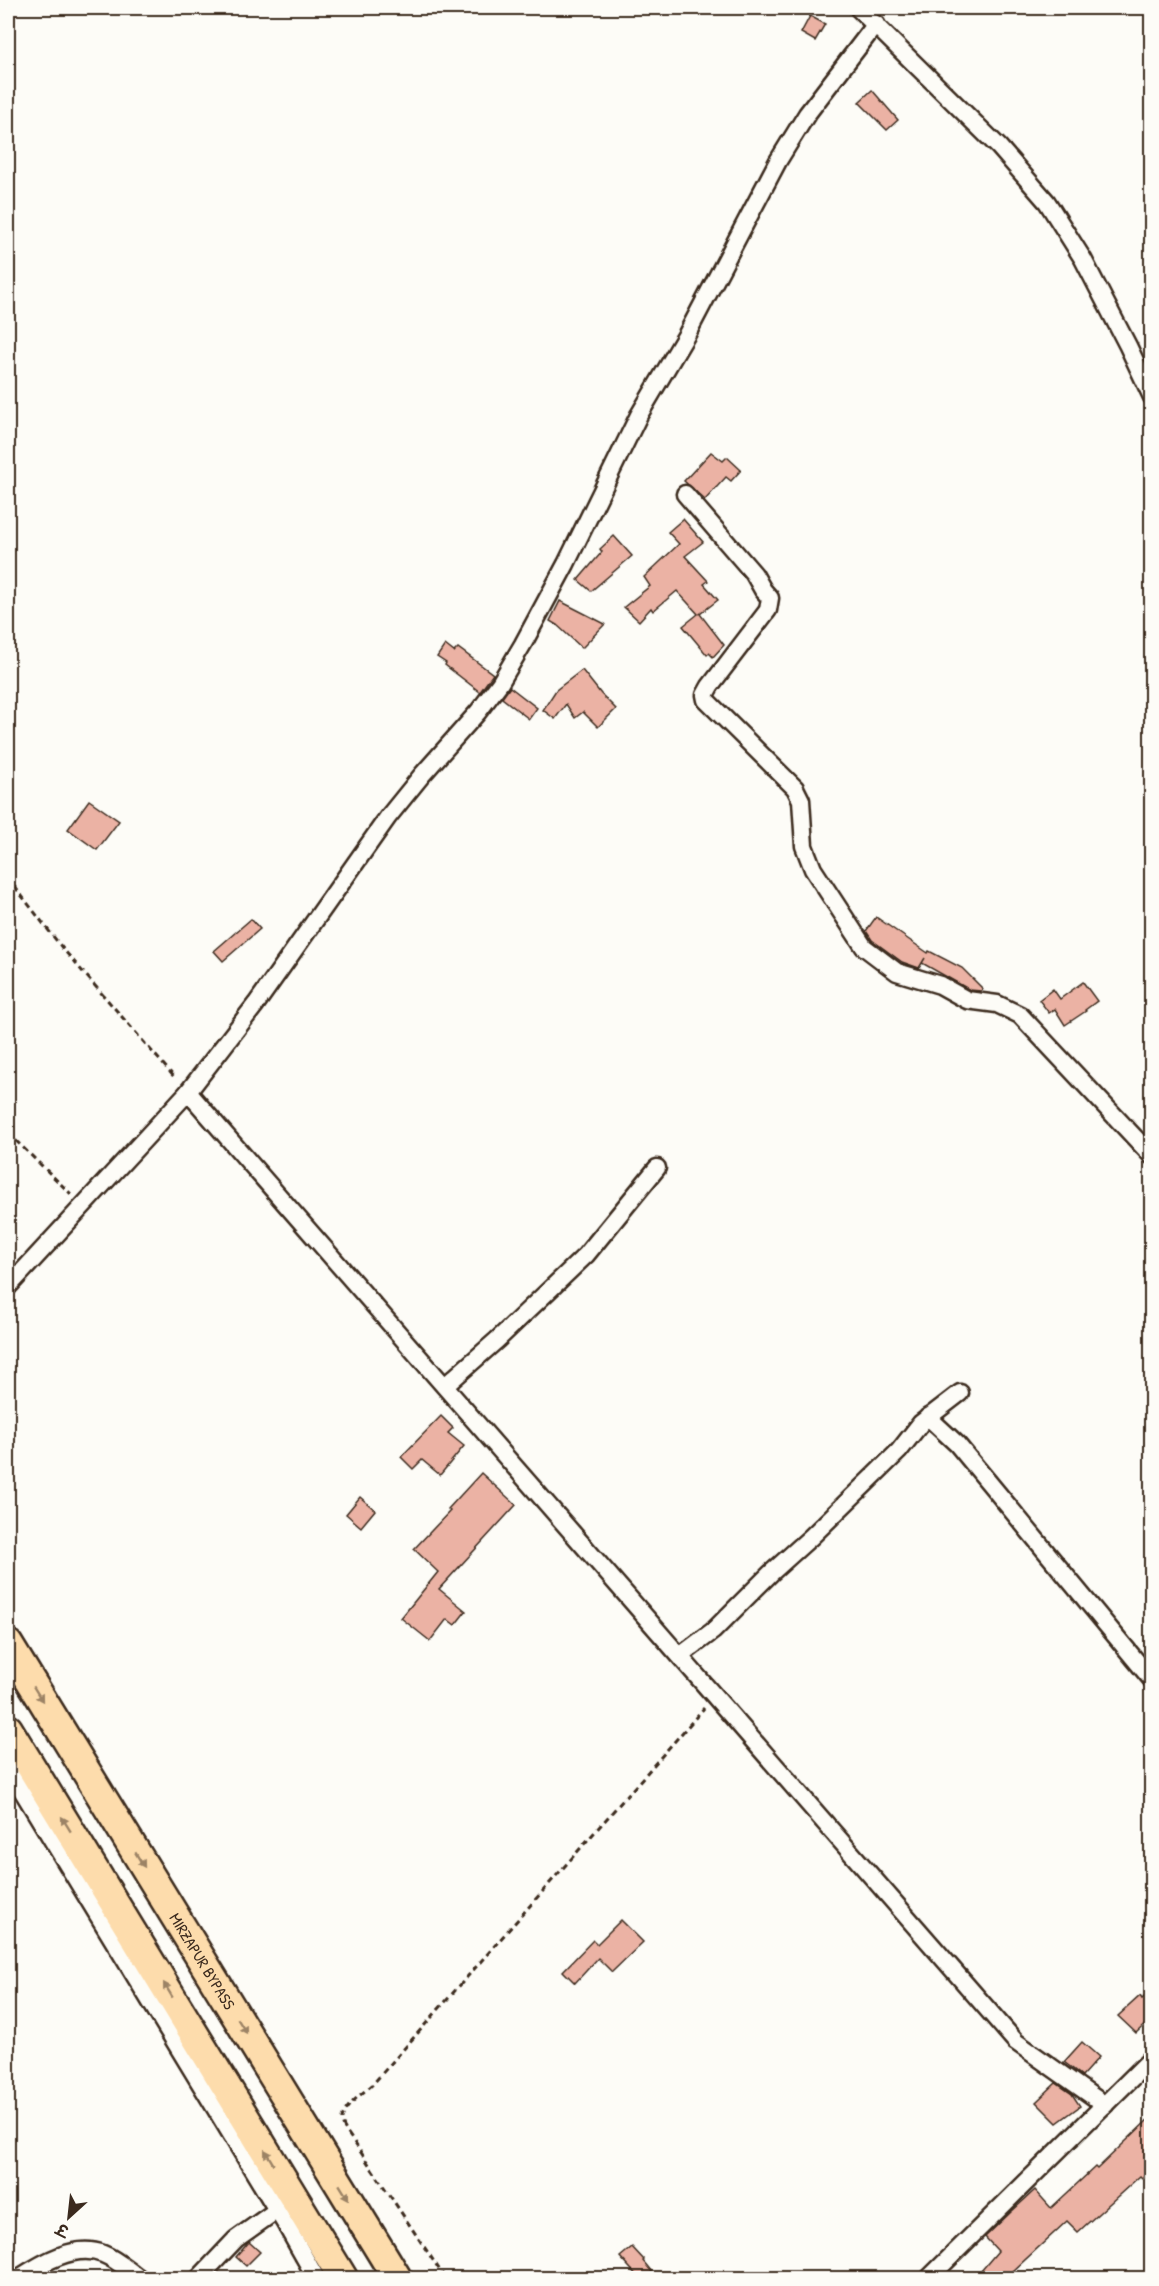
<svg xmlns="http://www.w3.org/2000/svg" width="1159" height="2286" viewBox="0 0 1159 2286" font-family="'Patrick Hand','Playpen Sans Deva',sans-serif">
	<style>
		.building { fill: #ebb2a4; stroke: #3b2a1e; stroke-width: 1.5 }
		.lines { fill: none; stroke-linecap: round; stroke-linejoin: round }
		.street-casing { stroke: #3b2a1e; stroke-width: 21 }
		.highway-casing { stroke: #3b2a1e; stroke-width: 33 }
		.path { stroke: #3b2a1e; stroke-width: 3; stroke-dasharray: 6 4.5; stroke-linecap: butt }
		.street { stroke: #fdfcf7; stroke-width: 16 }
		.highway { stroke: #fddcac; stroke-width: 28 }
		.oneway { fill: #9c8365 }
		.labels { text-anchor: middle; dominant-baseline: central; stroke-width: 5; stroke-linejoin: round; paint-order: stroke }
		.street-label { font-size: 16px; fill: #3b2a1e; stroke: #fdfcf7 }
	</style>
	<rect width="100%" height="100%" fill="#fdfcf7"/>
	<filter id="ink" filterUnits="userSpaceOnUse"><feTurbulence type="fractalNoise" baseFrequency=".0167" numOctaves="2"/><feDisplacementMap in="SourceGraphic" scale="12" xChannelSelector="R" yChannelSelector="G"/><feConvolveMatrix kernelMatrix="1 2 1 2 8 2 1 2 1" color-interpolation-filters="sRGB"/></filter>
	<g filter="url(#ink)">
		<g class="building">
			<path d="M810 16 825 24 815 41 801 33Z"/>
			<path d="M872 90 898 120 887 130 859 102Z"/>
			<path d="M711 452 723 461 727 457 741 470 731 481 726 477 705 500 684 481Z"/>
			<path d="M683 519 703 542 685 556 708 581 704 584 718 600 700 614 724 645 713 657 709 653 707 655 683 626 698 614 677 591 653 611 651 608 639 621 624 607 650 586 644 577 679 544 668 532Z"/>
			<path d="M614 536 632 556 591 591 578 580 602 552 600 549Z"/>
			<path d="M560 601 605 624 582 648 557 625 550 621Z"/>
			<path d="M445 645 454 652 458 648 493 674 480 692 445 665 446 663 437 657Z"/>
			<path d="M582 670 601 694 616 709 598 727 583 712 575 718 566 704 555 719 543 710 556 690Z"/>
			<path d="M510 687 537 708 529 719 502 698Z"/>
			<path d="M89 800 119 821 97 850 68 829Z"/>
			<path d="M876 917 928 953 929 951 962 968 983 989 981 991 970 990 922 963 925 958 919 968 902 962 872 940 866 931Z"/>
			<path d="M251 919 260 929 223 961 214 951Z"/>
			<path d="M1083 982 1097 1001 1085 1010 1086 1011 1065 1025 1055 1009 1049 1013 1039 1000 1053 989 1060 999Z"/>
			<path d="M441 1416 453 1428 448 1433 464 1446 440 1475 422 1460 413 1469 401 1457Z"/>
			<path d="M481 1473 516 1505 439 1589 466 1611 455 1625 447 1619 430 1641 401 1618 438 1572 414 1549 450 1511 448 1509Z"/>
			<path d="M360 1497 375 1510 361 1527 346 1514Z"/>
			<path d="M621 1920 643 1942 612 1972 598 1958 575 1983 563 1971 593 1940 597 1944Z"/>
			<path d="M1152 1990V2018L1136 2033 1118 2016 1140 1996 1142 1999Z"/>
			<path d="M1082 2042 1099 2057 1082 2076 1064 2062Z"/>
			<path d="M1056 2083 1072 2094 1080 2106 1057 2123 1036 2102Z"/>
			<path d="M1152 2116V2169L1142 2178 1140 2176 1078 2232 1067 2221 1012 2272 1020 2278H975L998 2251 985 2237 1011 2212 1035 2190 1051 2208 1095 2167 1097 2169Z"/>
			<path d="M249 2242 260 2252 246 2266 236 2257Z"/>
			<path d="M632 2247 644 2260 643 2261 657 2278H639L620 2257Z"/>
		</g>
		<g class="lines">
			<g class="street-casing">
				<g id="street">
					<path d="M858 8 999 147 1047 202 1083 259 1128 346 1152 397"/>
					<path d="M685 494 754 574 763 590 770 598 768 610 710 686 705 695 706 700 795 788 801 800 804 846 813 869 864 947 897 972 940 985 967 1000 997 1004 1020 1015 1152 1156"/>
					<path d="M188 1092 1016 2042 1105 2105"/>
					<path d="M8 1287 188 1092 256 1004 388 817 422 775 478 712 500 683 523 644 566 564 639 415 687 334 778 161 807 114 876 24"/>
					<path d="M445 1386 497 1340 586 1255 657 1168"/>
					<path d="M928 1417 957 1444 1152 1680"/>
					<path d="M680 1656 713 1631 771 1573 811 1537 899 1451 921 1423 960 1393"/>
					<path d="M8 1767 285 2223 316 2278"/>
					<path d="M19 2278C42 2263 75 2243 103 2254 116 2259 128 2270 139 2278"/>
					<path d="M199 2278 236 2239 277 2210"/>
					<path d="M929 2278 1152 2058"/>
				</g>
			</g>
			<g class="highway-casing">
				<g id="highway">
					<path id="s1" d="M8 1644 397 2278"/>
					<path d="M8 1729 343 2278"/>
				</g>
			</g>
			<g class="path">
				<path d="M8 878 63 949 176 1079"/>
				<path d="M8 1133 71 1194"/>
				<path d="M445 2278 354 2142C350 2136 341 2126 342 2119 344 2106 363 2093 372 2085L704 1708"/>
			</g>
			<use href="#street" class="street"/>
			<use href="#highway" class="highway"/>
		</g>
		<defs><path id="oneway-solid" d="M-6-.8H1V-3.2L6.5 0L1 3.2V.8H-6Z" transform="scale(1.5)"/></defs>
		<g class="oneway">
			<use href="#oneway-solid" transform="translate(38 1694) rotate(58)"/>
			<use href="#oneway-solid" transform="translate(66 1824) rotate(-122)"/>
			<use href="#oneway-solid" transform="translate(140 1860) rotate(58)"/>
			<use href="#oneway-solid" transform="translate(168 1990) rotate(-121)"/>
			<use href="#oneway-solid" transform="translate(242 2026) rotate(58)"/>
			<use href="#oneway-solid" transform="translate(269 2157) rotate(-121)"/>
			<use href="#oneway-solid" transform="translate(344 2192) rotate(58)"/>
		</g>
	</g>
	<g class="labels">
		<g class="street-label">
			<text stroke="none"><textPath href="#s1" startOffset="372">MIRZAPUR BYPASS</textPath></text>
		</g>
	</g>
	<rect width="1159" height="2286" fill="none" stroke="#fdfcf7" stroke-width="30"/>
	<rect x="15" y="15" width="1129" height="2256" fill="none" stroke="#3b2a1e" stroke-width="2" filter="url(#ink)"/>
	<g transform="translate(69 2217) rotate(207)" stroke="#fdfcf7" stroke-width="4.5" paint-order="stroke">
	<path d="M0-4.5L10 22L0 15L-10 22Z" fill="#3b2a1e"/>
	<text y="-9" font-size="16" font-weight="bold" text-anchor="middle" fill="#3b2a1e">उ</text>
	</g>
</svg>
